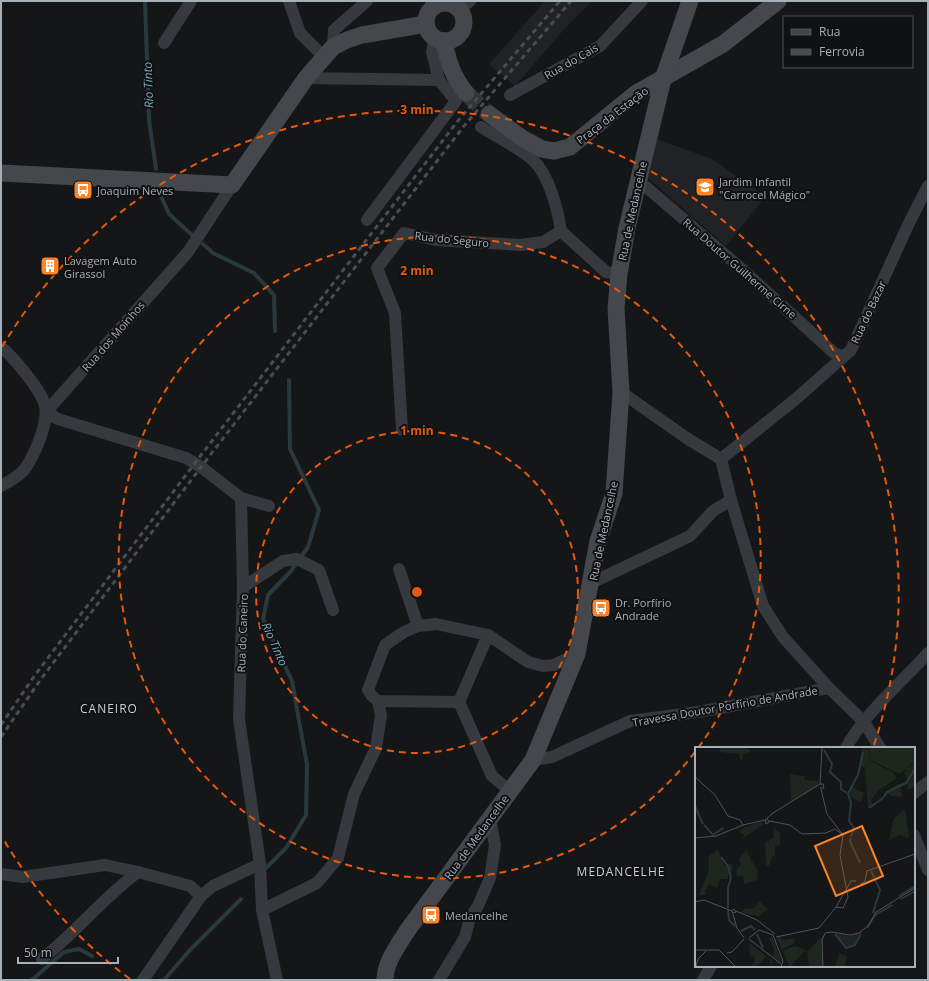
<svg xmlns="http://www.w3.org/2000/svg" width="929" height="981" viewBox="0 0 929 981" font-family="'Open Sans',sans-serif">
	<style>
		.built { fill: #212225 }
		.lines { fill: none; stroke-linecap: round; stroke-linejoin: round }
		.stream { stroke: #2a393d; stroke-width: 4 }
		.secondary-tunnel { stroke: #323538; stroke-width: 17; stroke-dasharray: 17 8; stroke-linecap: butt }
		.street { stroke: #36393d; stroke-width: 12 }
		.secondary { stroke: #44484d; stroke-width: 17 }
		.rail { stroke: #494d52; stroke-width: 3; stroke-dasharray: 5 4; stroke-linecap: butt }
		.ring { fill: none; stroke: #e8590c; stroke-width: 2; stroke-dasharray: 7 5 }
		.labels { text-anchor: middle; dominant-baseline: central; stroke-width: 4; stroke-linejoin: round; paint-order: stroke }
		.street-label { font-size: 11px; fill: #a6b0b9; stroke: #101113 }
		.poi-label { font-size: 11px; fill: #a6b0b9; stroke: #101113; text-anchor: start }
		.water-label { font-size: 12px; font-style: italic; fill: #79a9b8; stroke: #101113 }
		.neighbourhood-label { font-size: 12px; letter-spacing: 1px; fill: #c7ced5; stroke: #101113 }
		.inset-river { fill: none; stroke: #2a393d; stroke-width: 2 }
		.inset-road { fill: none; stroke: #4f5458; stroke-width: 1 }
		.view { fill: #ff8426; fill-opacity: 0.15; stroke: #ff8426; stroke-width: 2 }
		.inset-edge { fill: none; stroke: #a6b0b9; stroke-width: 2 }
		.centre { fill: #e8590c; stroke: #101113; stroke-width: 2 }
		.ring-label { font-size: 12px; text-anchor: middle; font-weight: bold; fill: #e8590c; stroke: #101113; stroke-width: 4; stroke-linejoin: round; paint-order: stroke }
	</style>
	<rect width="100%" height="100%" fill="#151618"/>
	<g class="built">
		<path d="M545 1H592L567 26 515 86 489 64Z"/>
		<path d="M654 138 712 159 766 196 726 246 648 178 646 169Z"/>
	</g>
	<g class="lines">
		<g class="stream">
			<path d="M145 1 149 120 156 169"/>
			<path d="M160 194 169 214 192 235"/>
			<path d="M203 244 213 253 254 273 274 295 275 331"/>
			<path d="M266 868 286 848 306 815 307 765 292 681 263 619 268 595 291 571 308 547 319 510 290 449 289 380"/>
			<path d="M32 980 64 952 79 949 92 956"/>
			<path d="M164 980 190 950 241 899"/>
		</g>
		<path class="secondary-tunnel" d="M466 93 489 114"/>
		<g class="street">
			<path d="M289 1 300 33 324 57"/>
			<path d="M431 1 435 5"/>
			<path d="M460 9 470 1"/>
			<path d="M435 38 432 52 439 80"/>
			<path d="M164 43 191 1"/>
			<path d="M333 47 334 30 367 1"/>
			<path d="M306 78 439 80 456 101 367 220"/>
			<path d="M510 95 600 46 642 1"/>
			<path d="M481 127C497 137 519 148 533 160 549 175 558 210 561 231"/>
			<path d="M638 180 743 270 834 353 842 356"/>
			<path d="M1 347C11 355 18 364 26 374 48 402 51 410 38 444 27 469 25 473 1 486"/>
			<path d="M621 392 688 439 721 459 731 500 763 606 783 637 829 688 864 722 880 748"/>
			<path d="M46 412 58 419 186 458 201 467 241 498 243 587 239 719 260 864 262 910 277 980"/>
			<path d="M46 412 188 252 232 185"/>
			<path d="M402 430 395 313 377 268 404 233 436 240 521 245 543 242 561 231 606 272 619 274"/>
			<path d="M721 459 797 398 851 350 909 223 928 186"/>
			<path d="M241 498 269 506"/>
			<path d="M399 569 418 626"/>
			<path d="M591 583 690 536 713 511 731 500"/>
			<path d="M243 587 283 561 297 559 319 570 333 610"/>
			<path d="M488 635 459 702 492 776 510 791"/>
			<path d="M459 702 378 701 372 696 368 690 385 645 404 632 418 626 436 624 488 635 528 662 543 666 554 665 577 654"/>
			<path d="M846 748C864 714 902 682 928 653"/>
			<path d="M533 760 552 757 630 721 698 712 829 688"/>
			<path d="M914 793 928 782"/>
			<path d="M914 835 928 870"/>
			<path d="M1 874 23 877 105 865 138 872 190 886 201 896"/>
			<path d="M262 910 317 883 338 858 354 794 376 748 381 715 378 701"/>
			<path d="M42 959C76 932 103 898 138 872"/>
			<path d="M143 980 201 896 213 886 260 864"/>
			<path d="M439 980 465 937 470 918 478 906 490 878 495 845 490 819"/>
			<path d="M703 980 711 966"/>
		</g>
		<g class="secondary">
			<circle cx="445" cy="22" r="19"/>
			<path d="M444 41C448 62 453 77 466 93"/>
			<path d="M489 114 522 138 542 149 554 151 570 147 635 94 723 44 778 1"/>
			<path d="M1 173 232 185 306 78 333 47 347 40 362 35 426 24"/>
			<path d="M385 980C385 962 398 946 407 931L533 760 577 654 598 541 614 493 621 392 616 308 619 274 627 228 663 79 690 1"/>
		</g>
		<g class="rail">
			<path d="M1 725 35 675 195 463 457 122 560 1"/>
			<path d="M1 737 41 679 201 467 464 126 571 1"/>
		</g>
	</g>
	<g class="ring">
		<circle cx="417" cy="592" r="161"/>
		<path d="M695 752A321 321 0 1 1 698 748"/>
		<path d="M130 979A482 482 0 0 1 2 837M2 347A482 482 0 0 1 874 745"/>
	</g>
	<defs>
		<g id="school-square" transform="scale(1)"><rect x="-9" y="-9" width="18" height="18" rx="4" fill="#ff8426" stroke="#101113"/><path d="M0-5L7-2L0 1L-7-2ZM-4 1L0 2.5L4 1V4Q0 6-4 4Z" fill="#fff"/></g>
		<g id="bus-square" transform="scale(1)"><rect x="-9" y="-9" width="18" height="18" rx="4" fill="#ff8426" stroke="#101113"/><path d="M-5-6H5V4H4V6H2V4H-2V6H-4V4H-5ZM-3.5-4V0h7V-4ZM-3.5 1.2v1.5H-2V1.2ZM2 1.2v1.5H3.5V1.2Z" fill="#fff"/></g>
		<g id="building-square" transform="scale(1)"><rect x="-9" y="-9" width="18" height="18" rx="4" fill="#ff8426" stroke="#101113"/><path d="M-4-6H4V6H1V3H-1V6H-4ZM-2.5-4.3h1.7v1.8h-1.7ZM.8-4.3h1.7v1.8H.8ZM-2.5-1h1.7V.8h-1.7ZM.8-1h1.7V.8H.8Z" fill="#fff"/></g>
	</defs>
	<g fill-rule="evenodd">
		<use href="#school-square" x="705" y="187"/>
		<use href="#bus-square" x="83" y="190"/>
		<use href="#building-square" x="50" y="266"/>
		<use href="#bus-square" x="601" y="608"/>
		<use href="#bus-square" x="431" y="915"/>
	</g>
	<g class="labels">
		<g class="street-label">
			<text transform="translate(571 61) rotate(-30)">Rua do Cais</text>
			<text transform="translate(612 115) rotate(-37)">Praça da Estação</text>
			<text transform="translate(632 211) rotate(-78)">Rua de Medancelhe</text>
			<text transform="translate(452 239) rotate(6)">Rua do Seguro</text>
			<text transform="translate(740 268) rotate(41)">Rua Doutor Guilherme Cirne</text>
			<text transform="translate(868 312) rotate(-65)">Rua do Bazar</text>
			<text transform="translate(113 336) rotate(-49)">Rua dos Moinhos</text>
			<text transform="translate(603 531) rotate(-78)">Rua de Medancelhe</text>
			<text transform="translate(242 633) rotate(-88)">Rua do Caneiro</text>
			<text transform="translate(725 706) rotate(-10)">Travessa Doutor Porfírio de Andrade</text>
			<text transform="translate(476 837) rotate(-54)">Rua de Medancelhe</text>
		</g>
		<g class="poi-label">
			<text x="719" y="181">Jardim Infantil<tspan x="719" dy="13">"Carrocel Mágico"</tspan></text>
			<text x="97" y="190">Joaquim Neves</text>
			<text x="64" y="260">Lavagem Auto<tspan x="64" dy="13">Girassol</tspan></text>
			<text x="615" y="602">Dr. Porfírio<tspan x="615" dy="13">Andrade</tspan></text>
			<text x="445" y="915">Medancelhe</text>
		</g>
		<g class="water-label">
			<text transform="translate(148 85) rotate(-92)">Rio Tinto</text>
			<text transform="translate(275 644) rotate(66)">Rio Tinto</text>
		</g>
		<g class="neighbourhood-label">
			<text x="109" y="708">CANEIRO</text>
			<text x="621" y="871">MEDANCELHE</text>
		</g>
	</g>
	<g transform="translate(695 747)">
		<rect width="220" height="220" fill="#151618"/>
		<path d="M25 0H48L56 3 53 7H48L47 16 44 7 25 5ZM167 0H173L176 14 197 25 202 31 184 43 176 53 178 59 175 61H173L170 21 165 19ZM174 0H220V14L214 19 213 21 220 15V39L212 43 213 37 206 40 207 50 196 49 191 45 199 39 211 34 212 31 209 26 212 22 204 27 176 13ZM95 27 110 29 109 33 123 34V39L96 55ZM157 40 169 46 165 55 154 49ZM210 62 214 91 204 88 194 93 198 73ZM66 75 69 77 47 92 49 88 44 85 48 81ZM78 80 85 86V98L80 99V109H77L75 118 71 119 70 95 79 91ZM23 102 29 118 36 117 38 121 32 132H25L22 141 14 137 10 144 11 148H4L14 123V109ZM51 103 63 125 62 133 49 137 48 128 42 130 41 123 46 118 44 112ZM64 154 73 162 64 169 45 166 49 162 60 161ZM167 185 160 199 151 202 139 187 154 189ZM128 188 126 193 128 220H114L112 205ZM77 189 87 214 86 216 78 210 79 202 75 193ZM84 189 88 193 99 191 100 196 86 203 82 191ZM54 196 76 212 82 220 77 215 75 220V212L71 209 65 217 56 220 60 213 58 209H55ZM100 199 111 203 95 220 87 204ZM144 206 152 210 149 220H140Z" fill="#1e261d"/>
		<path class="inset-river" d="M129 3 137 17 135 25 146 35V42L152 46M188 51 192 45 211 36 220 22M0 59 8 77M174 61 188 51M9 78 18 88 28 81M156 89 159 81 154 74 156 56 153 47 163 28 168 5M156 91 155 94 165 116M26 110 33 119 36 130 33 141V161M176 124 185 143 178 166M204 149 220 139M206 152 220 144M33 163 34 173 40 179M172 181 180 168 197 158M46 184 56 179 60 183M62 187 68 201M140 187 151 201 160 198 166 187"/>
		<path class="inset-road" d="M0 30 20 48 33 69 45 73 48 78 70 73M125 37 127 0M126 42 132 67 148 88 145 108 153 150 148 161 141 160M72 72 74 75 71 77 70 73 78 66 125 37H128L129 41H125M74 74 95 78 107 87 131 86 140 82 147 87M0 91 21 89 48 78M166 137 170 134 172 124 220 107M0 155 9 153 37 164M41 164 62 173 80 187M38 166 41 165 39 162 37 164 42 181 49 191M81 190 124 181 141 160 156 134H161M54 191 64 183 78 188 88 214 86 220M54 192 86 217M0 203H24L41 220M32 206 37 205 49 192M1 220 3 212 11 204M128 220 127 193 130 186 137 185 155 188 164 186 174 178 181 165 220 141"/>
		<path class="view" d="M167 79 188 129 141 149 120 99Z"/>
		<rect width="220" height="220" class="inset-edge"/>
	</g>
	<circle cx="417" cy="592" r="6" class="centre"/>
	<g class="ring-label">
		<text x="417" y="114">3 min</text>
		<text x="417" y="275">2 min</text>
		<text x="417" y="435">1 min</text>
	</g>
	<rect width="929" height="981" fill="none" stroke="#a6b0b9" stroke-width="4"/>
	<rect x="783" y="16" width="130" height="52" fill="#101113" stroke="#4c5155"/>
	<rect x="791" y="29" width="20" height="6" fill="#44484d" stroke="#4c5155"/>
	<text x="819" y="36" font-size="12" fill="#a6b0b9">Rua</text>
	<rect x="791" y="49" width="20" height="6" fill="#494d52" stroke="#4c5155"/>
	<text x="819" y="56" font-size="12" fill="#a6b0b9">Ferrovia</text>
	<path d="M18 957v6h100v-6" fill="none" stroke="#a6b0b9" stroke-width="2"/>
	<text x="24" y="957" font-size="12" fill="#a6b0b9" stroke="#101113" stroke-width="3" paint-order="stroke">50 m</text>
</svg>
